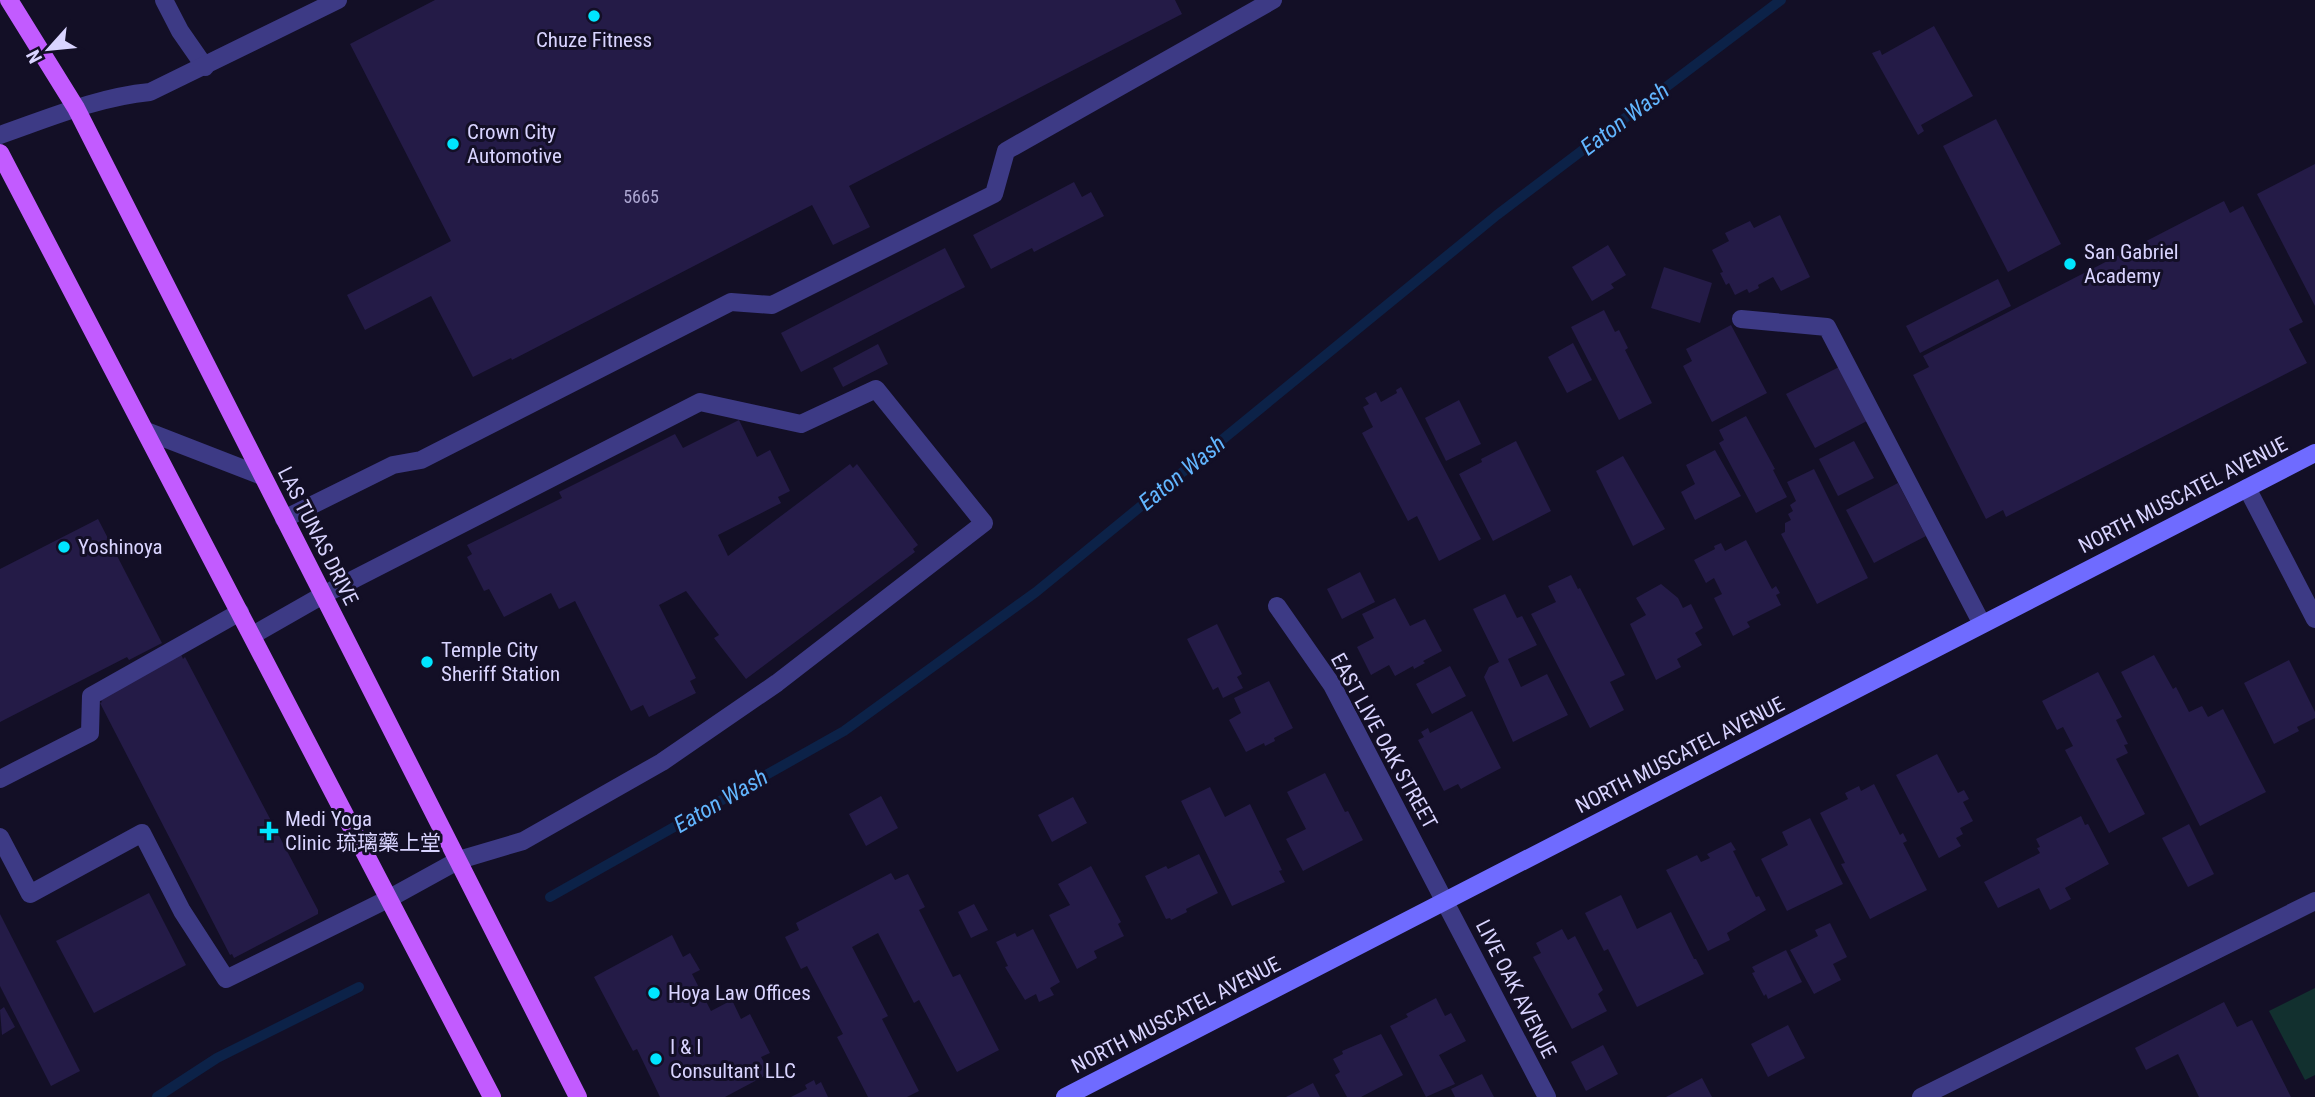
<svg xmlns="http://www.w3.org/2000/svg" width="2315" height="1097" viewBox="0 0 2315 1097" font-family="'Roboto Condensed','Noto Sans SC',sans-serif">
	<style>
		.green { fill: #12302f }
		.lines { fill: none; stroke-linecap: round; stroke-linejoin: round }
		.stream { stroke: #0c2248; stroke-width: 10 }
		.building { fill: #241b47 }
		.lane { stroke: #3d3a85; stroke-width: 18 }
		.street { stroke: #3d3a85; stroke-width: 18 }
		.secondary { stroke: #6f6bff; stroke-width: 18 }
		.primary { stroke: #c25bff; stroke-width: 18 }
		.poi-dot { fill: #00e5ff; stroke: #130f26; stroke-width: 2.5 }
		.labels { text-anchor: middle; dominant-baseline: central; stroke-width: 6; stroke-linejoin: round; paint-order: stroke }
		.number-label { font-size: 18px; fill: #aca6d1 }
		.poi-label { font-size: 21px; fill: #d9d4ff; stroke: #130f26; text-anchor: start }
		.street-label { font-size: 21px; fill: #d9d4ff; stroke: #130f26 }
		.water-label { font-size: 23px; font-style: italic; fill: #62b6ff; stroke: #130f26 }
	</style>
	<rect width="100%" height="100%" fill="#130f26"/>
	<path class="green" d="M2315 988V1075L2305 1080 2269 1011Z"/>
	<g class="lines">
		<g class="stream">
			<path d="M550 897 844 731 1036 592 1497 215 1781 0"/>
			<path d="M157 1097 217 1058 359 987"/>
		</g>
	</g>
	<g class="building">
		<path d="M435 0H1175L1182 14 849 186 870 227 833 245 812 205 512 360 511 358 473 377 431 296 365 330 347 295 451 241 350 44Z"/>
		<path d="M1934 26 1973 96 1921 125 1924 131 1918 135 1872 53 1880 50 1882 55Z"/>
		<path d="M1996 119 2061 244 2008 272 1943 146Z"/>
		<path d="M2315 164V306L2257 194Z"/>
		<path d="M1074 182 1082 197 1091 192 1104 216 1034 252 1032 248 991 269 973 235Z"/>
		<path d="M2224 201 2230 213 2243 206 2303 322 2289 329 2307 363 2006 517 2003 510 1986 519 1913 375 1929 367 1923 356Z"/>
		<path d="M1780 215 1810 277 1781 291 1773 277 1758 285 1759 288 1749 293 1747 289 1735 295 1729 283 1726 285 1720 273 1723 272 1712 250 1729 241 1725 233 1750 221 1754 228Z"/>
		<path d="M1608 245 1626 275 1611 284 1614 288 1592 301 1572 267Z"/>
		<path d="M945 248 965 287 801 372 781 333Z"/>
		<path d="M1664 267 1712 283 1700 323 1651 308Z"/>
		<path d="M1998 279 2011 306 1920 353 1906 326Z"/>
		<path d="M1604 310 1615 332 1619 330 1628 348 1625 350 1652 403 1619 420 1571 327Z"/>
		<path d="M1731 325 1767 393 1712 422 1683 366 1692 361 1686 349Z"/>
		<path d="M1573 343 1592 380 1567 393 1548 357Z"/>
		<path d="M878 344 888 364 843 387 833 368Z"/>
		<path d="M1839 367 1867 421 1815 448 1786 394Z"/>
		<path d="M1401 387 1481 539 1439 561 1417 516 1408 521 1362 433 1373 427 1363 407 1369 404 1365 398 1376 392 1381 402 1397 393 1396 390Z"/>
		<path d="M1459 400 1481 444 1446 461 1425 418Z"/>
		<path d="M1746 416 1775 469 1773 470 1787 497 1756 513 1719 443 1724 440 1719 430Z"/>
		<path d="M739 420 757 457 770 450 790 491 778 497 781 503 718 535 728 556 850 464 853 468 857 464 918 545 913 549 915 552 746 679 714 638 719 635 686 591 659 605 696 678 690 681 696 693 649 717 643 705 631 711 575 601 559 609 551 593 504 617 489 589 484 591 467 557 472 554 467 545 562 498 559 492 675 434 683 448Z"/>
		<path d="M1516 441 1551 511 1493 541 1459 474 1482 462 1481 459Z"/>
		<path d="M1854 441 1874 478 1838 496 1819 459Z"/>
		<path d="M1715 450 1741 496 1695 520 1681 492 1695 484 1686 465Z"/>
		<path d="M1623 456 1665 529 1633 546 1596 471Z"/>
		<path d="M1814 469 1868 578 1817 604 1781 534 1785 532V523L1791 520 1788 514 1793 511 1790 505 1796 501 1787 482Z"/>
		<path d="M1898 483 1926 536 1874 563 1846 510Z"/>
		<path d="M98 519 162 643 129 660 127 657 0 722V569Z"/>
		<path d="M1746 540 1772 589 1776 586 1780 593 1776 595 1781 605 1747 622 1750 627 1733 636 1714 598 1722 594 1714 578 1706 583 1694 560 1715 549 1714 546 1721 543 1725 551Z"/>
		<path d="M1360 572 1375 602 1342 619 1327 589Z"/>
		<path d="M1571 575 1578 589 1580 588 1625 675 1610 682 1624 710 1590 728 1531 614 1556 602 1548 586Z"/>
		<path d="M1661 584 1678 598 1683 608 1691 604 1703 628 1695 633 1702 645 1677 659 1681 667 1656 680 1630 624 1646 615 1636 598Z"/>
		<path d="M1505 594 1517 618 1522 616 1537 645 1508 659 1521 687 1547 674 1568 715 1513 742 1484 677 1489 667 1499 662 1473 609Z"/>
		<path d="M1395 598 1410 626 1425 619 1442 651 1423 661 1425 663 1414 669 1413 666 1395 676 1389 665 1371 675 1357 647 1374 638 1362 614Z"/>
		<path d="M1217 624 1242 674 1237 677 1243 688 1223 698 1218 687 1213 690 1187 639Z"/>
		<path d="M181 654 183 659 185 657 318 910V914L234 958 232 954 230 955 100 703 102 702 99 697Z"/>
		<path d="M2154 655 2173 689 2176 687 2189 712 2202 706 2208 717 2223 709 2266 792 2200 826 2121 672Z"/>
		<path d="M2289 660 2315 712V718L2297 727 2299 731 2274 744 2244 683Z"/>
		<path d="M1450 666 1466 696 1432 714 1416 684Z"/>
		<path d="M2098 672 2122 717 2116 720 2128 744 2124 745 2128 753 2116 759 2145 814 2109 833 2065 750 2073 746 2063 727 2057 730 2042 701Z"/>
		<path d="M1269 681 1293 728 1274 738 1275 741 1265 746 1264 743 1246 752 1229 720 1241 713 1234 698Z"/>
		<path d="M1472 711 1501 768 1461 789 1458 784 1444 791 1418 740 1424 737 1421 732 1428 728 1430 733Z"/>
		<path d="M1937 754 1958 793 1964 790 1969 799 1963 802 1973 821 1960 828 1963 834 1956 838 1961 846 1939 858 1896 775Z"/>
		<path d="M1325 773 1345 812 1348 811 1363 840 1303 871 1286 839 1306 829 1287 792Z"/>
		<path d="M1874 784 1900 835 1903 833 1907 841 1903 843 1927 890 1870 919 1841 864 1845 863 1820 813 1848 799 1845 793 1859 786 1861 791Z"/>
		<path d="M1210 787 1225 817 1250 804 1282 870 1279 871 1285 882 1232 906 1181 801Z"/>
		<path d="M881 796 898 828 866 846 849 814Z"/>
		<path d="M1073 797 1087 823 1052 842 1038 815Z"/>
		<path d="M2081 816 2085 825 2088 824 2109 864 2065 888 2071 899 2050 910 2039 888 1998 908 1984 882 2040 853 2037 848 2040 847 2036 839Z"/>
		<path d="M1810 818 1843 884 1787 911 1761 859 1788 845 1782 832Z"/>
		<path d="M2189 824 2214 874 2188 887 2162 838Z"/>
		<path d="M1731 842 1736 850 1733 851 1756 897 1759 896 1766 910 1727 933 1730 940 1708 951 1666 870 1697 855 1701 862 1710 858 1707 854Z"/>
		<path d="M1199 854 1218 893 1186 909 1187 912 1171 920 1170 918 1166 919 1145 876 1166 866 1168 869Z"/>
		<path d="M1091 866 1121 922 1118 924 1124 936 1094 951 1097 958 1077 969 1049 915 1070 905 1058 884Z"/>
		<path d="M891 873 895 880 908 874 925 907 919 910 953 977 960 974 999 1050 957 1072 919 1000 914 1003 878 933 852 947 888 1016 882 1019 919 1091 907 1097H868L837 1037 843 1034 807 966 801 969 785 937 799 930 796 923Z"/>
		<path d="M149 893 186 965 94 1013 56 941Z"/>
		<path d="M1621 895 1637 929 1671 912 1694 959H1696L1704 974 1637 1007 1608 949 1604 951 1585 913Z"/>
		<path d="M974 904 988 930 971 938 958 912Z"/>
		<path d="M0 914 80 1071 51 1086 0 986Z"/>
		<path d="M1830 923 1847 957 1833 964 1841 980 1814 994 1790 950 1818 936 1815 930Z"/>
		<path d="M1033 929 1060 982 1050 988 1054 995 1039 1002 1036 994 1025 1000 1005 967 1008 966 996 942 1015 933 1017 937Z"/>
		<path d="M1562 929 1568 940 1575 936 1603 990 1598 994 1607 1011 1572 1029 1533 957 1541 953 1536 943Z"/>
		<path d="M672 935 683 957 690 953 700 970 692 974 711 1011 732 1000 741 1019 750 1014 770 1053 761 1057 770 1073 725 1097H660L637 1049 633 1051 594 977Z"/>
		<path d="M1786 950 1802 982 1768 999 1766 994 1764 996 1752 973 1755 972 1752 967Z"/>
		<path d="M1436 998 1445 1016 1451 1013 1466 1041 1439 1055 1455 1084 1426 1097 1390 1026 1408 1017 1406 1014Z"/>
		<path d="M2224 1002 2237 1027 2252 1020 2291 1097H2199L2178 1054 2146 1070 2135 1048Z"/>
		<path d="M4 1007 15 1027 2 1035 0 1010Z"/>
		<path d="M1788 1025 1805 1058 1768 1077 1751 1044Z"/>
		<path d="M1381 1034 1403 1075 1361 1097H1347L1335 1075 1340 1072 1333 1059 1343 1054 1342 1051Z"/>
		<path d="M1603 1045 1618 1074 1586 1091 1571 1062Z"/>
		<path d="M1482 1074 1494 1097H1455L1451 1089Z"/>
		<path d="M1702 1078 1712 1097H1666Z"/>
		<path d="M814 1080 816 1085 821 1082 828 1097H791L807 1089 805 1085Z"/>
		<path d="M1313 1083 1320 1097H1286Z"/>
	</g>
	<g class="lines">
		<g class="lane">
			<path d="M164 0 180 31 205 67"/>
			<path d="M0 135C49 118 98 97 150 92L338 0"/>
			<path d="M146 431 262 476"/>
			<path d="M284 519 393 465 421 460 731 302 772 305 994 194 1006 151 1273 0"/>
			<path d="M1277 606 1332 685 1445 902"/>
			<path d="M0 779 90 733 91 696 240 612"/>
			<path d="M0 837 30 894 142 833 182 911 226 979 390 898 459 860 523 841 662 762 777 683 984 523 876 389 801 424 700 402 323 595 253 635"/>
			<path d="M1921 1097 2315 901"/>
		</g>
		<g class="street">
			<path d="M1741 319 1827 327 1982 624"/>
			<path d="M2247 488 2315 619"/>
			<path d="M1445 902 1547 1097"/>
		</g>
		<path class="secondary" d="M1065 1097 2315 453"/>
		<g class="primary">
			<path d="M9 0 76 108 578 1097"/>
			<path d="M0 153 492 1097"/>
		</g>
	</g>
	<g class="poi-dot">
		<circle cx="594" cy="16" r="7"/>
		<circle cx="453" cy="144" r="7"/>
		<circle cx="2070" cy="264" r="7"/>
		<circle cx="64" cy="547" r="7"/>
		<circle cx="427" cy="662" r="7"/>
		<path d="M265.5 820.5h7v7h7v7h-7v7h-7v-7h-7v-7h7z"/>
		<circle cx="654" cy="993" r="7"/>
		<circle cx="656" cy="1059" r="7"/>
	</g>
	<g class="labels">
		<g class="number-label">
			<text x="641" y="196">5665</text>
		</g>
		<g class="poi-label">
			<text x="594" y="40" text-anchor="middle">Chuze Fitness</text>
			<text x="467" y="132">Crown City<tspan x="467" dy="24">Automotive</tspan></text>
			<text x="2084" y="252">San Gabriel<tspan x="2084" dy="24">Academy</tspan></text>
			<text x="78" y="547">Yoshinoya</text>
			<text x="441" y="650">Temple City<tspan x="441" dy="24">Sheriff Station</tspan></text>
			<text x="285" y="819">Medi Yoga<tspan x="285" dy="24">Clinic 琉璃藥上堂</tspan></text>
			<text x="668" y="993">Hoya Law Offices</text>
			<text x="670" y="1047">I &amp; I<tspan x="670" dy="24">Consultant LLC</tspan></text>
		</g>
		<g class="street-label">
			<text transform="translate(2183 495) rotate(-27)">NORTH MUSCATEL AVENUE</text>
			<text transform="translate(318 536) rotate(63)">LAS TUNAS DRIVE</text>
			<text transform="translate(1384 741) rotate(61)">EAST LIVE OAK STREET</text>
			<text transform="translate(1680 755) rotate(-27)">NORTH MUSCATEL AVENUE</text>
			<text transform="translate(1516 989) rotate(63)">LIVE OAK AVENUE</text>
			<text transform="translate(1176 1015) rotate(-27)">NORTH MUSCATEL AVENUE</text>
		</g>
		<g class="water-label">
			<text transform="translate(1625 119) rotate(-37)">Eaton Wash</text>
			<text transform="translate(1182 473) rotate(-39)">Eaton Wash</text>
			<text transform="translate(721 801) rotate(-30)">Eaton Wash</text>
		</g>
	</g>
	<g transform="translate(49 49) rotate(243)" stroke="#130f26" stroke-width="5" paint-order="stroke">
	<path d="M0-5L12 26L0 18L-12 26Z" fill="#d9d4ff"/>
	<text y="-10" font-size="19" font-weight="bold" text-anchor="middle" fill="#d9d4ff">N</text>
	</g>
</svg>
